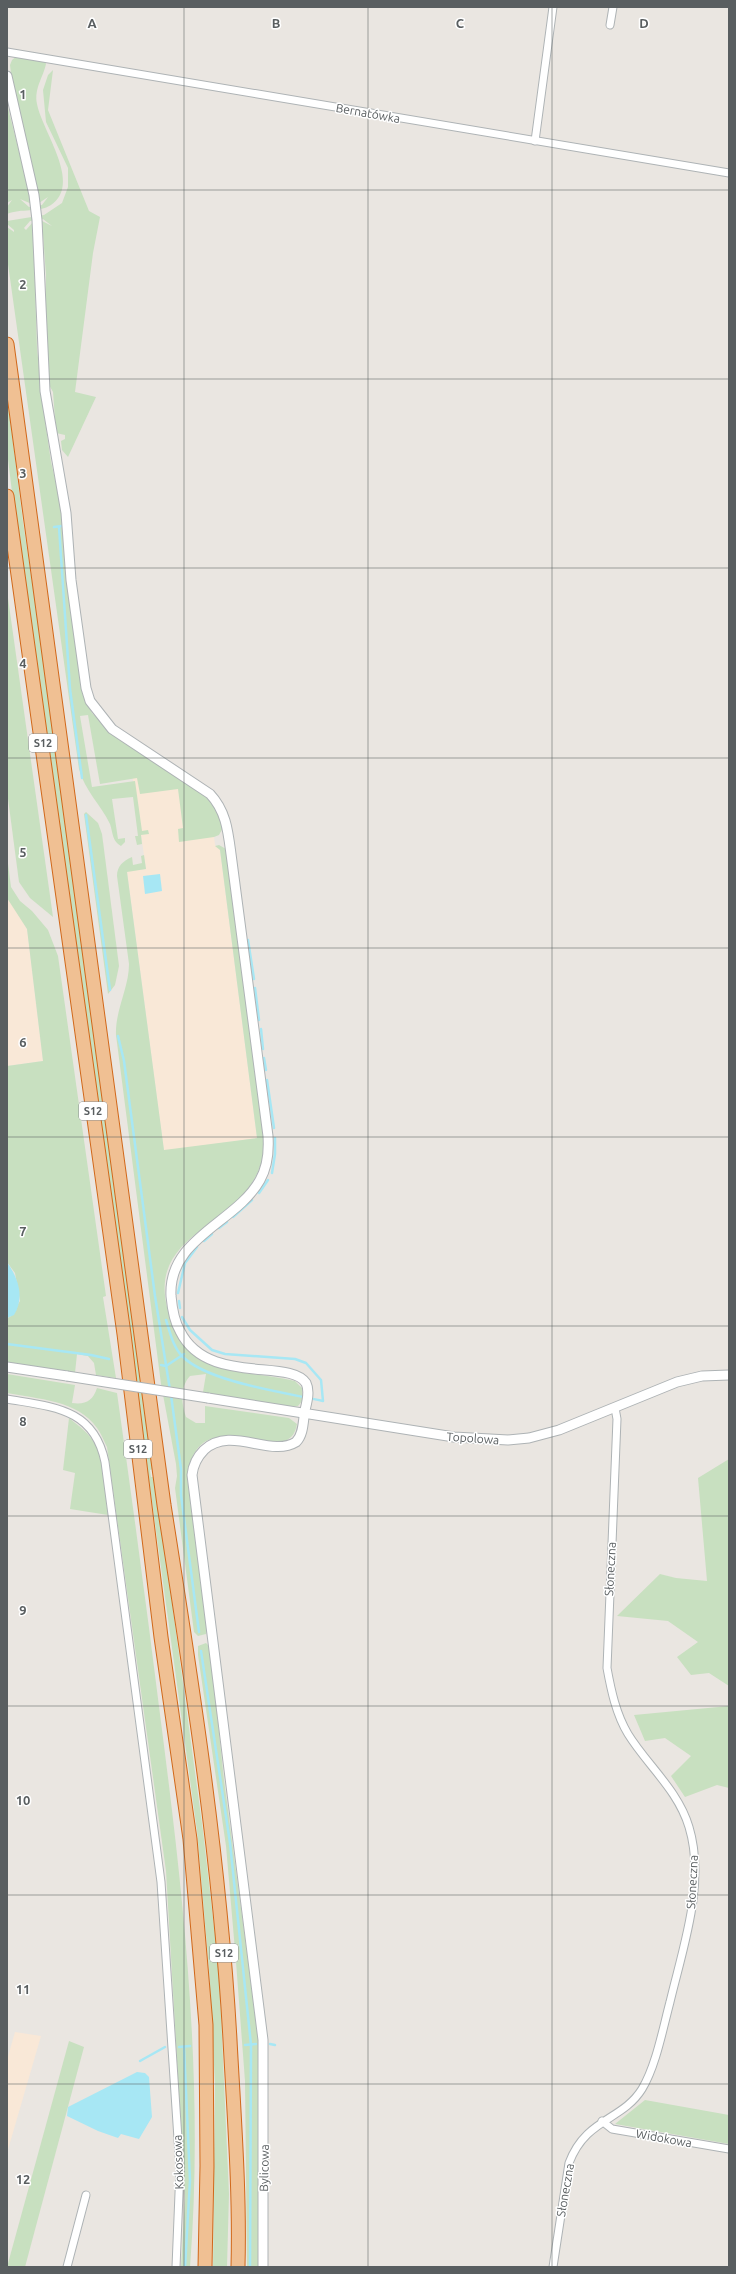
<svg xmlns="http://www.w3.org/2000/svg" width="736" height="2274" viewBox="0 0 736 2274" font-family="Ubuntu,sans-serif">
	<style>
		.commercial { fill: #f9e8d7 }
		.green { fill: #c8e0c0 }
		.water { fill: #a7e7f4 }
		.lines { fill: none; stroke-linecap: round; stroke-linejoin: round }
		.stream { stroke: #a7e7f4; stroke-width: 2.5 }
		.minor-casing { stroke: #aeb3b5; stroke-width: 9 }
		.tertiary-casing { stroke: #aeb3b5; stroke-width: 11 }
		.motorway-casing { stroke: #d1681a; stroke-width: 15 }
		.minor { stroke: #fff; stroke-width: 7 }
		.tertiary { stroke: #fff; stroke-width: 9 }
		.motorway { stroke: #f0c093; stroke-width: 13 }
		.tertiary-bridge-casing { stroke: #aeb3b5; stroke-width: 11; stroke-linecap: butt }
		.tertiary-bridge { stroke: #fff; stroke-width: 9 }
		.grid { fill: none; stroke: #595e60; stroke-width: 1; stroke-opacity: 0.55 }
		.labels { text-anchor: middle; dominant-baseline: central; stroke-width: 3; stroke-linejoin: round; paint-order: stroke }
		.shield { fill: #fff; stroke: #8b8e90; stroke-width: 1 }
		.shield-label { font-size: 11px; font-weight: bold; fill: #595e60 }
		.street-label { font-size: 12px; fill: #595e60; stroke: #fff }
		.grid-label { font-size: 13px; text-anchor: middle; font-weight: bold; fill: #595e60; stroke: #fff; stroke-width: 3; stroke-linejoin: round; paint-order: stroke }
	</style>
	<rect width="100%" height="100%" fill="#eae6e1"/>
	<g class="commercial">
		<path d="M161 770 219 833 214 837 215 845 220 849 224 881 257 1138 164 1151 127 871 146 869 132 774Z"/>
		<path d="M7 895 27 929 43 1061 7 1066Z"/>
		<path d="M15 2032 41 2036 7 2153V2060Z"/>
	</g>
	<g class="green">
		<path d="M17 56 45 61 46 64C43 78 34 88 37 104 42 131 83 184 51 205 39 213 21 208 7 214V207L12 200 7 203V104L32 204 20 199 29 207 42 205 48 197 39 203 13 90 10 65 12 60Z"/>
		<path d="M53 70 48 110 89 211 100 217 93 253 75 392 96 397 68 457 62 450 61 441 65 439V435L56 433 53 392 48 383 45 338 46 275 42 221 52 226 43 219 30 221 24 228 26 230 33 222 37 348 43 407 51 462 62 508 86 700 92 713 108 729 203 793C213 803 219 812 224 826L219 835 214 837 179 842 178 829 183 828 178 789 140 794 137 778 100 784 88 715 80 716 92 787 135 781 142 831 148 830 149 834 141 835 142 844 137 845 135 836H138L133 797 112 799 118 839 125 838V842L121 846C112 841 113 833 110 824 101 805 85 791 79 769L7 257V227L14 232V230L7 224V221L44 215 62 203 68 187V168L46 122 43 90 48 75Z"/>
		<path d="M7 395 23 522 44 662 154 1469 150 1470 151 1477H155L203 1831 219 1970 229 2194 227 2267H213L215 2084 209 1969 197 1831 53 777 16 525 7 451Z"/>
		<path d="M7 591 53 917 30 898 19 882 7 791Z"/>
		<path d="M86 812 98 823 102 834 119 966 115 985 108 994 84 814Z"/>
		<path d="M219 845 226 849 265 1141C264 1158 260 1171 250 1186 221 1230 148 1240 168 1311 188 1380 238 1368 295 1381L302 1388 303 1400 298 1406 288 1407 203 1392 206 1374 190 1376C180 1387 181 1403 186 1417L196 1423H205V1406L289 1418 297 1424C295 1433 293 1437 285 1441 244 1446 197 1413 187 1477L207 1630 206 1634 198 1636 194 1632 175 1488 177 1476 176 1464 161 1384 116 1035C115 1010 129 988 129 964L117 876C117 866 123 861 132 857L133 865 142 863 141 856 144 855 146 869 127 872 164 1150 257 1138 224 881 220 850 215 846Z"/>
		<path d="M7 856 11 887 20 901 32 911 48 930 58 956 106 1296 103 1297 116 1378 96 1375 94 1363 88 1356 77 1354 75 1373 7 1362V1318L10 1317 20 1301 15 1273 7 1262V1066L43 1061 27 929 7 898Z"/>
		<path d="M7 1374 75 1385 72 1403C85 1405 93 1401 97 1388L117 1393C133 1505 148 1618 162 1730 185 1908 204 2088 190 2267H181L185 2198 166 1871 107 1447C104 1441 101 1433 97 1428 78 1400 37 1399 7 1393Z"/>
		<path d="M69 1418C79 1426 89 1433 95 1444 105 1462 105 1495 108 1515L70 1509 75 1473 63 1470Z"/>
		<path d="M729 1459V1686L709 1673 691 1675 677 1657 698 1642 668 1621 617 1616 660 1574 676 1578 707 1581 698 1478Z"/>
		<path d="M206 1643 210 1647 224 1780 260 2052 258 2267H247L245 2081 236 1962 226 1846 198 1655V1646Z"/>
		<path d="M729 1706V1788L717 1785 685 1797 671 1776 691 1756 665 1738 645 1741 634 1715Z"/>
		<path d="M69 2041 84 2047 25 2267H7Z"/>
		<path d="M645 2100 729 2115V2144L615 2124Z"/>
	</g>
	<g class="water">
		<path d="M160 874 162 891 145 894 143 876Z"/>
		<path d="M7 1262C18 1278 25 1297 14 1315L7 1318Z"/>
		<path d="M137 2072 145 2073 149 2077 152 2117 139 2139 121 2134 118 2138 98 2131 67 2116 68 2107Z"/>
	</g>
	<g class="lines">
		<g class="stream">
			<path d="M54 527 62 526"/>
			<path d="M59 527 70 689 82 778"/>
			<path d="M86 815 110 990"/>
			<path d="M248 940 254 979"/>
			<path d="M255 988 259 1020"/>
			<path d="M261 1029 263 1049"/>
			<path d="M118 1036 124 1061 155 1296 170 1390"/>
			<path d="M264 1058 266 1070"/>
			<path d="M267 1080 274 1128"/>
			<path d="M272 1173 275 1154V1138"/>
			<path d="M259 1193 268 1180"/>
			<path d="M233 1217 252 1200"/>
			<path d="M219 1228 227 1222"/>
			<path d="M204 1241 212 1234"/>
			<path d="M178 1293 185 1263 197 1247"/>
			<path d="M179 1301 180 1308"/>
			<path d="M166 1320C170 1332 173 1347 182 1356 207 1382 287 1393 323 1401L321 1380 306 1363 295 1359 225 1354 212 1350 190 1330 182 1317"/>
			<path d="M7 1344 91 1355 109 1359"/>
			<path d="M161 1365 166 1366 184 1354"/>
			<path d="M171 1395 181 1469V1495L199 1632"/>
			<path d="M201 1651 230 1843 251 2045 250 2267"/>
			<path d="M270 2044 275 2045"/>
			<path d="M245 2045 256 2044"/>
			<path d="M179 2047 190 2046"/>
			<path d="M184 2047 190 2180 185 2267"/>
			<path d="M140 2061 165 2047"/>
		</g>
		<g class="minor-casing">
			<g id="minor">
				<path d="M610 25 613 7"/>
				<path d="M7 52 729 173"/>
				<path d="M535 141 553 7"/>
				<path d="M7 1399C53 1407 94 1408 105 1462L161 1882 180 2169 176 2267"/>
				<path d="M602 2121 612 2129 729 2149"/>
				<path d="M67 2267 86 2195"/>
				<path d="M553 2267 569 2163C586 2118 622 2121 642 2089 656 2066 663 2028 670 2002 683 1947 706 1883 689 1827 678 1790 647 1765 628 1734 616 1714 611 1690 607 1668L617 1419 615 1408"/>
			</g>
		</g>
		<g class="tertiary-casing">
			<g id="tertiary">
				<path d="M7 76 34 195 37 220 45 391 66 513 71 580 86 688 90 701 112 729 210 794C226 811 228 831 231 854L268 1136C269 1151 268 1166 260 1180 236 1223 168 1238 171 1296 172 1307 174 1321 180 1331 207 1386 290 1358 306 1383 310 1391 307 1402 305 1410 303 1420 304 1434 296 1442 270 1458 231 1425 204 1450 197 1457 193 1466 192 1475L263 2040V2267"/>
				<path d="M7 1367 67 1376"/>
				<path d="M208 1398 454 1437 508 1440 529 1438 559 1430 677 1382 702 1376 729 1375"/>
			</g>
		</g>
		<g class="motorway-casing">
			<g id="motorway">
				<path d="M7 344 164 1505C192 1682 220 1860 230 2040 234 2116 240 2191 238 2267"/>
				<path d="M7 496 124 1334 161 1637 190 1839 206 2025 207 2166 205 2267"/>
			</g>
		</g>
		<use href="#minor" class="minor"/>
		<use href="#tertiary" class="tertiary"/>
		<use href="#motorway" class="motorway"/>
		<g class="tertiary-bridge-casing">
			<path id="tertiary-bridge" d="M67 1376 208 1398"/>
		</g>
		<use href="#tertiary-bridge" class="tertiary-bridge"/>
	</g>
	<path class="grid" d="M184 7V2267M368 7V2267M552 7V2267M7 190H729M7 379H729M7 568H729M7 758H729M7 948H729M7 1137H729M7 1326H729M7 1516H729M7 1706H729M7 1895H729M7 2084H729"/>
	<g class="labels">
		<g class="shield">
			<rect x="29" y="734" width="28" height="18" rx="3"/>
			<rect x="79" y="1102" width="28" height="18" rx="3"/>
			<rect x="124" y="1440" width="28" height="18" rx="3"/>
			<rect x="210" y="1944" width="28" height="18" rx="3"/>
		</g>
		<g class="shield-label">
			<text x="43" y="743">S12</text>
			<text x="93" y="1111">S12</text>
			<text x="138" y="1449">S12</text>
			<text x="224" y="1953">S12</text>
		</g>
		<g class="street-label">
			<text transform="translate(368 113) rotate(10)">Bernatówka</text>
			<text transform="translate(473 1438) rotate(4)">Topolowa</text>
			<text transform="translate(610 1569) rotate(-87)">Słoneczna</text>
			<text transform="translate(692 1882) rotate(-87)">Słoneczna</text>
			<text transform="translate(664 2138) rotate(10)">Widokowa</text>
			<text transform="translate(178 2162) rotate(-92)">Kokosowa</text>
			<text transform="translate(264 2168) rotate(-89)">Bylicowa</text>
			<text transform="translate(565 2190) rotate(-80)">Słoneczna</text>
		</g>
	</g>
	<g class="grid-label">
		<text x="92" y="28">A</text>
		<text x="276" y="28">B</text>
		<text x="460" y="28">C</text>
		<text x="644" y="28">D</text>
		<text x="23" y="99">1</text>
		<text x="23" y="289">2</text>
		<text x="23" y="478">3</text>
		<text x="23" y="668">4</text>
		<text x="23" y="857">5</text>
		<text x="23" y="1047">6</text>
		<text x="23" y="1236">7</text>
		<text x="23" y="1426">8</text>
		<text x="23" y="1615">9</text>
		<text x="23" y="1805">10</text>
		<text x="23" y="1994">11</text>
		<text x="23" y="2184">12</text>
	</g>
	<rect width="736" height="2274" fill="none" stroke="#595e60" stroke-width="16"/>
</svg>
